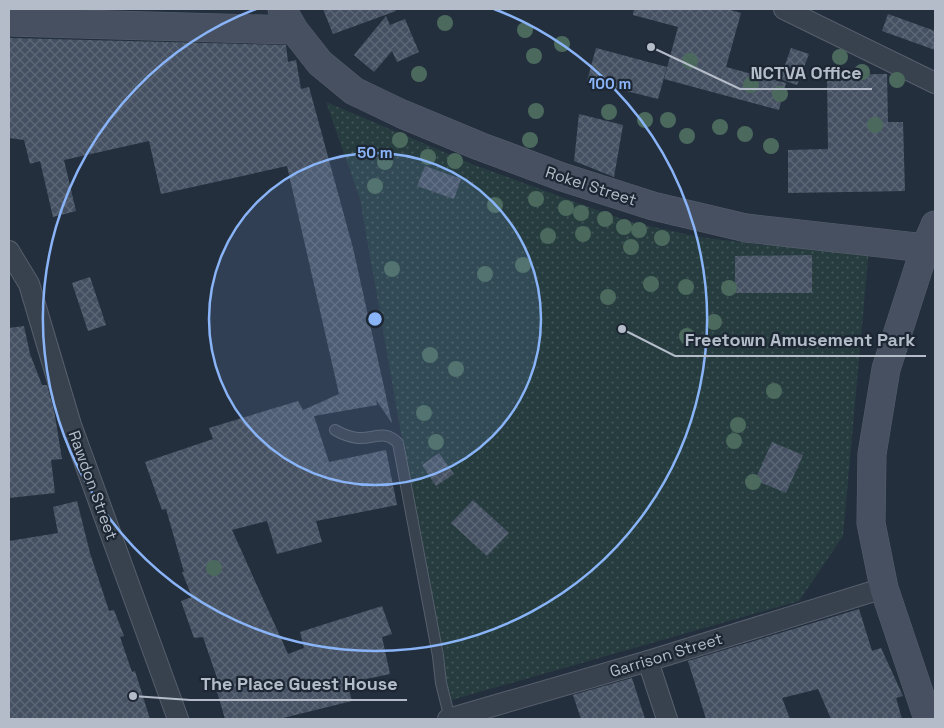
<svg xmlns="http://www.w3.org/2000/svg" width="944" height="728" viewBox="0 0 944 728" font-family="'Space Grotesk',sans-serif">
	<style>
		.park { fill: url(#park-dots) }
		.building { fill: url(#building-cross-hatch) }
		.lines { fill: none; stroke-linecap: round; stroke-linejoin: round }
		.lane-casing { stroke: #565f6c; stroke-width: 12 }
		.street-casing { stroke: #565f6c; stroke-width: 22 }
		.secondary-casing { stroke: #565f6c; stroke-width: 29 }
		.lane { stroke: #38414e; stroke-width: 10 }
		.street { stroke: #38414e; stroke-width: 20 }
		.secondary { stroke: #465061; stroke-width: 28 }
		.tree { fill: #4b6a5d }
		.ring { fill: none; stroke: #8ab4f8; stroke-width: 2.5 }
		.labels { text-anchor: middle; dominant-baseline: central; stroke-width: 4.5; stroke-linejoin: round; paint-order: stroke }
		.street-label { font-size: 16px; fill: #b4bcc9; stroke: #1d2633 }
		.centre { fill: #8ab4f8; stroke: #1d2633; stroke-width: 2.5 }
		.ring-label { font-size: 15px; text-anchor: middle; font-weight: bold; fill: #8ab4f8; stroke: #1d2633; stroke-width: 4.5; stroke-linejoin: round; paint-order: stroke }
		.leader { fill: none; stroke: #b4bcc9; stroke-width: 2 }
		.callout-dot { fill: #b4bcc9; stroke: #1d2633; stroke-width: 2 }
		.callout-label { font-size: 18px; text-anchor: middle; font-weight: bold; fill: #b4bcc9; stroke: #1d2633; stroke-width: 4.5; stroke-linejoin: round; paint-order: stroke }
	</style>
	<defs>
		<pattern id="park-dots" width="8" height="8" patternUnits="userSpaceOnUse" patternTransform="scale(1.25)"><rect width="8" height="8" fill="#263c3f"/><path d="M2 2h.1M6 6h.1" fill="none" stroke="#435659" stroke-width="1.8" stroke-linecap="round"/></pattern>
		<pattern id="building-cross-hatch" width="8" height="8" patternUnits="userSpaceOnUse" patternTransform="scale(1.25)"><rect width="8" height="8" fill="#455162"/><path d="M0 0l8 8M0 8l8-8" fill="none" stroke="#5d6877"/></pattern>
	</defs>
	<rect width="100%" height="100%" fill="#242f3e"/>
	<path class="park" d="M326 102 477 166 630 222 700 237 764 245 869 248 843 536 799 601 448 701 360 199Z"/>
	<g class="building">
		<path d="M323 9H395L396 11 333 34Z"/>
		<path d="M634 9H727L741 13 726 67 786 83 779 110 664 79 678 27 633 15Z"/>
		<path d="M888 14 935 31V50L882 31Z"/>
		<path d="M386 16 390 25 405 19 419 52 397 62 392 51 374 72 354 55Z"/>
		<path d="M9 38 286 45 288 62 296 60 301 89 309 87 353 248 392 423 376 400 377 405 314 416 329 462 386 450 397 505 316 521 322 542 277 554 267 521 232 530 288 654 304 648 300 632 382 606 392 634 382 637 390 674 347 683 352 701 279 719H225L215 685 219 684 203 637 194 638 181 601 192 597 182 572H184L166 509 162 510 145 462 213 439 209 428 298 401 303 410 339 394 287 166 161 194 149 141 64 160 76 211 53 217 40 161 30 164 24 140 9 138Z"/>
		<path d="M596 48 667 67 658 99 587 81Z"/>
		<path d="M791 48 809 54 797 85 780 79Z"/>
		<path d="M887 74 888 122H903L905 191 788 193V150L828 149 827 75Z"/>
		<path d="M579 114 623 125 614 177 574 161Z"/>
		<path d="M425 166 461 179 454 199 417 186Z"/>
		<path d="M812 255V293H735V256Z"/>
		<path d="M90 277 106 325 88 331 72 283Z"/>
		<path d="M24 326 30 354 42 385H47L54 410 62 459 51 460 55 493 9 498V328Z"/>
		<path d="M772 442 803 455 786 493 755 480Z"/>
		<path d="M439 453 454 474 436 486 422 465Z"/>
		<path d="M473 500 509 533 487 556 451 523Z"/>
		<path d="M77 501 90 553 109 611 114 610 124 636 120 637 132 672 135 671 150 719H9V541L58 533 53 507Z"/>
		<path d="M859 609 872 651 881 648 903 696 896 698 902 719H831L818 689 782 698 790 719H706L688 661Z"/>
		<path d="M632 678 645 719H581L573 695Z"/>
	</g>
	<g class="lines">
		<g class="lane-casing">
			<path id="lane" d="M335 430C342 434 349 437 358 438 375 439 384 429 398 443L438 656 441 683 450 719"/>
		</g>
		<g class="street-casing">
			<g id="street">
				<path d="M784 9 935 83"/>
				<path d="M9 251 29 284 71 425 178 719"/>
				<path d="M648 661 667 719"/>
				<path d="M448 719 648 661 884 588"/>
			</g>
		</g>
		<g class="secondary-casing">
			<g id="secondary">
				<path d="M282 9 294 30 320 63 354 91 402 114 479 146 562 177 653 206 746 228 925 248"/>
				<path d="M9 22 294 30"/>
				<path d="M928 719 884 588 871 523 872 454 886 369 925 248 935 225"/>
			</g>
		</g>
		<use href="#lane" class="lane"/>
		<use href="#street" class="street"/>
		<use href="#secondary" class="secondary"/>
	</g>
	<g class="tree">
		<circle cx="445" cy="23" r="8"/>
		<circle cx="525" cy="30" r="8"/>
		<circle cx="562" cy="44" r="8"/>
		<circle cx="534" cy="56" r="8"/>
		<circle cx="840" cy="57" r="8"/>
		<circle cx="690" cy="61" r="8"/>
		<circle cx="862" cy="72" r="8"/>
		<circle cx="419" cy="74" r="8"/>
		<circle cx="897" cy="80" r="8"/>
		<circle cx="751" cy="85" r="8"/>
		<circle cx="780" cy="94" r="8"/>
		<circle cx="536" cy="111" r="8"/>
		<circle cx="609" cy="112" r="8"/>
		<circle cx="645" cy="120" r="8"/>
		<circle cx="668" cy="120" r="8"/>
		<circle cx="875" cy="125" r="8"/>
		<circle cx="720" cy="127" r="8"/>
		<circle cx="745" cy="134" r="8"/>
		<circle cx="687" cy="136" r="8"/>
		<circle cx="400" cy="140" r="8"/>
		<circle cx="530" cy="140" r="8"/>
		<circle cx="771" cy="146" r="8"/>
		<circle cx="428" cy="157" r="8"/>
		<circle cx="455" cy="161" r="8"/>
		<circle cx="385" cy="162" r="8"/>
		<circle cx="375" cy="186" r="8"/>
		<circle cx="536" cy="199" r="8"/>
		<circle cx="495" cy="205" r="8"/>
		<circle cx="566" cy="208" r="8"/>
		<circle cx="581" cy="213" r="8"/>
		<circle cx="605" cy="219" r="8"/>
		<circle cx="624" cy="227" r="8"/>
		<circle cx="639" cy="230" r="8"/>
		<circle cx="583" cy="234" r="8"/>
		<circle cx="548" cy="236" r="8"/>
		<circle cx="662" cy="238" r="8"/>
		<circle cx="631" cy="247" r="8"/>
		<circle cx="523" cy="265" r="8"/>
		<circle cx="392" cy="269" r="8"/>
		<circle cx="485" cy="274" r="8"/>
		<circle cx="651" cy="284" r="8"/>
		<circle cx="686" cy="287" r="8"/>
		<circle cx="729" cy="288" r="8"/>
		<circle cx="608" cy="297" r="8"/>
		<circle cx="714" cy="322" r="8"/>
		<circle cx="687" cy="336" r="8"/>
		<circle cx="430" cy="355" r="8"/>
		<circle cx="456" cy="369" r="8"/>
		<circle cx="774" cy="391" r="8"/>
		<circle cx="424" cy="413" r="8"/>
		<circle cx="738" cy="425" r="8"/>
		<circle cx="734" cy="441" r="8"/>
		<circle cx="436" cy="442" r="8"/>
		<circle cx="753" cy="482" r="8"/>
		<circle cx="214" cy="568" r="8"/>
	</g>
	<circle cx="375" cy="319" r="166" fill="#8ab4f8" fill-opacity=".12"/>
	<g class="ring">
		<circle cx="375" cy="319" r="166"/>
		<path d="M494 9A332 332 0 1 1 256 9"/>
	</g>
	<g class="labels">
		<g class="street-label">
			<text transform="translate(591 186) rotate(18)">Rokel Street</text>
			<text transform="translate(93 485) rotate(70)">Rawdon Street</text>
			<text transform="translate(666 655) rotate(-17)">Garrison Street</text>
		</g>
	</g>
	<circle cx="375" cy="319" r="8" class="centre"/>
	<g class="ring-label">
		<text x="610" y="89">100 m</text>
		<text x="375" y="158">50 m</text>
	</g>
	<path class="leader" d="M651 47L740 89H872M622 329L675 356H926M133 696L190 700H407"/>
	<g class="callout-dot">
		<circle cx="651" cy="47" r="5"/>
		<circle cx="622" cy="329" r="5"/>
		<circle cx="133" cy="696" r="5"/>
	</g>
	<g class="callout-label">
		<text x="806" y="79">NCTVA Office</text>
		<text x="800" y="346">Freetown Amusement Park</text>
		<text x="299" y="690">The Place Guest House</text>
	</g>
	<rect width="944" height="728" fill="none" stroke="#b4bcc9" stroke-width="20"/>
</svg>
